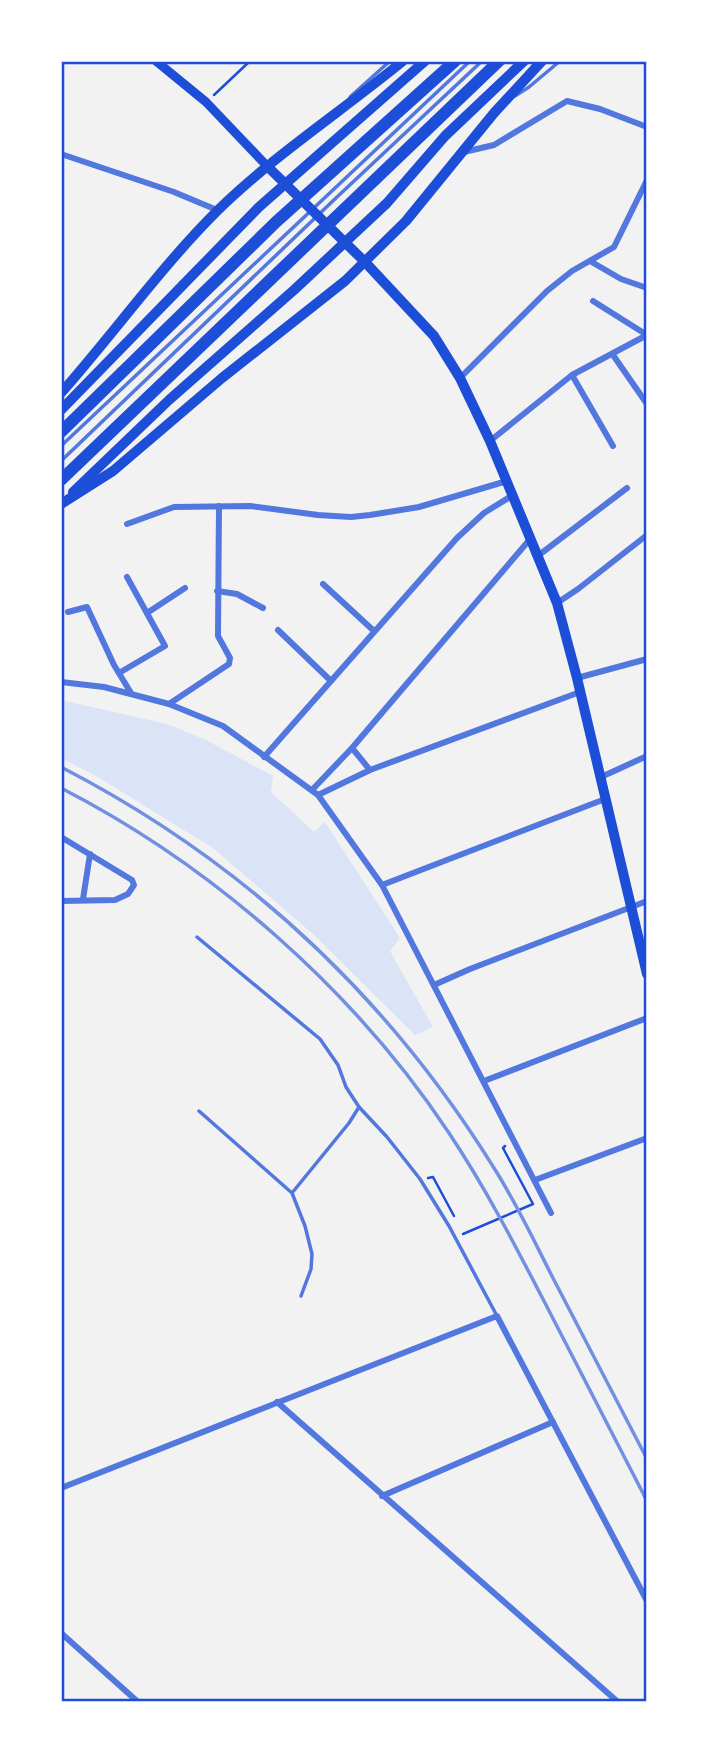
<svg xmlns="http://www.w3.org/2000/svg" width="708" height="1763" viewBox="0 0 708 1763" font-family="Cabin,sans-serif">
	<style>
		.green { fill: #dbe4f7 }
		.lines { fill: none; stroke-linecap: round; stroke-linejoin: round }
		.path { stroke: #1d4ed8; stroke-width: 2.5 }
		.service { stroke: #5277de; stroke-width: 3.5 }
		.minor { stroke: #5277de; stroke-width: 6 }
		.secondary { stroke: #1d4ed8; stroke-width: 9 }
		.primary { stroke: #1d4ed8; stroke-width: 10 }
		.motorway { stroke: #1d4ed8; stroke-width: 12 }
		.rail { stroke: #7290e2; stroke-width: 3.5 }
		.neatline { fill: none; stroke: #1d4ed8; stroke-width: 2.5 }
	</style>
	<rect width="100%" height="100%" fill="#f2f2f2"/>
	<path class="green" d="M61 700 167 724 206 740 273 776 271 792 314 832 325 822 400 938 390 951 433 1027 415 1035 313 934 213 848 96 776 61 758Z"/>
	<g class="lines">
		<g class="path">
			<path d="M214 95 250 61"/>
			<path d="M428 1178 433 1177 454 1216"/>
			<path d="M463 1234 533 1204 503 1148 505 1146"/>
		</g>
		<g class="service">
			<path d="M515 96 529 87 560 61"/>
			<path d="M350 97 390 61"/>
			<path d="M61 446 470 61"/>
			<path d="M61 461 337 197 482 61"/>
			<path d="M197 937 320 1039 338 1065 346 1087 359 1107 387 1137 420 1179 449 1226 497 1316"/>
			<path d="M199 1111 292 1193 305 1226 312 1254 311 1269 301 1296"/>
			<path d="M292 1193 349 1123 359 1107"/>
		</g>
		<g class="minor">
			<path d="M464 152 494 145 567 101 600 109 647 127"/>
			<path d="M61 154 174 192 217 210"/>
			<path d="M590 261 621 279 647 288"/>
			<path d="M593 301 647 335"/>
			<path d="M613 355 647 404"/>
			<path d="M572 375 613 446"/>
			<path d="M460 378 547 291 572 271 614 247 647 180"/>
			<path d="M490 441 572 375 647 335"/>
			<path d="M127 524 174 507 250 506 318 515 351 517 370 515 419 507 507 481"/>
			<path d="M539 555 627 488"/>
			<path d="M323 584 374 631"/>
			<path d="M217 591 237 594 263 608"/>
			<path d="M557 603 578 589 647 535"/>
			<path d="M68 612 87 607 114 665 131 693"/>
			<path d="M147 613 185 588"/>
			<path d="M278 630 331 681"/>
			<path d="M119 673 165 646 127 577"/>
			<path d="M577 678 647 659"/>
			<path d="M61 682 104 687 169 704 223 726 318 795 382 885 551 1213"/>
			<path d="M169 704 229 664 230 658 218 636 219 506"/>
			<path d="M352 748 370 770"/>
			<path d="M264 757 457 538 484 513 513 495"/>
			<path d="M601 777 647 756"/>
			<path d="M312 790 352 748 531 538"/>
			<path d="M318 795 370 770 580 692"/>
			<path d="M61 837 132 880 134 885 128 894 115 900 61 901"/>
			<path d="M382 885 605 799"/>
			<path d="M83 899 90 854"/>
			<path d="M434 985 470 969 647 901"/>
			<path d="M484 1081 647 1018"/>
			<path d="M535 1180 647 1138"/>
			<path d="M277 1402 618 1702"/>
			<path d="M61 1488 497 1316 647 1601"/>
			<path d="M382 1496 553 1422"/>
			<path d="M61 1633 138 1702"/>
		</g>
		<path class="secondary" d="M156 61 206 102 267 166"/>
		<g class="primary">
			<path d="M267 166 365 262 434 336 460 378 490 441 557 603 577 678 647 974"/>
			<path d="M61 393C114 333 161 267 217 211 273 156 342 111 403 61"/>
			<path d="M61 410 259 207 425 61"/>
			<path d="M73 492 169 400 294 290 387 203 445 136 524 61"/>
			<path d="M61 504 113 471 222 378 345 281 406 221 494 113 542 61"/>
		</g>
		<g class="motorway">
			<path d="M61 432 276 222 455 61"/>
			<path d="M61 480 499 61"/>
		</g>
		<g class="rail">
			<path d="M61 767C243 861 386 994 494 1168 517 1204 535 1243 554 1280 585 1340 616 1399 647 1459"/>
			<path d="M61 788C213 866 355 991 449 1133 485 1187 515 1245 545 1303 579 1369 613 1435 647 1501"/>
		</g>
	</g>
	<rect width="708" height="1763" fill="none" stroke="#ffffff" stroke-width="126"/>
	<rect x="63" y="63" width="582" height="1637" class="neatline"/>
</svg>
